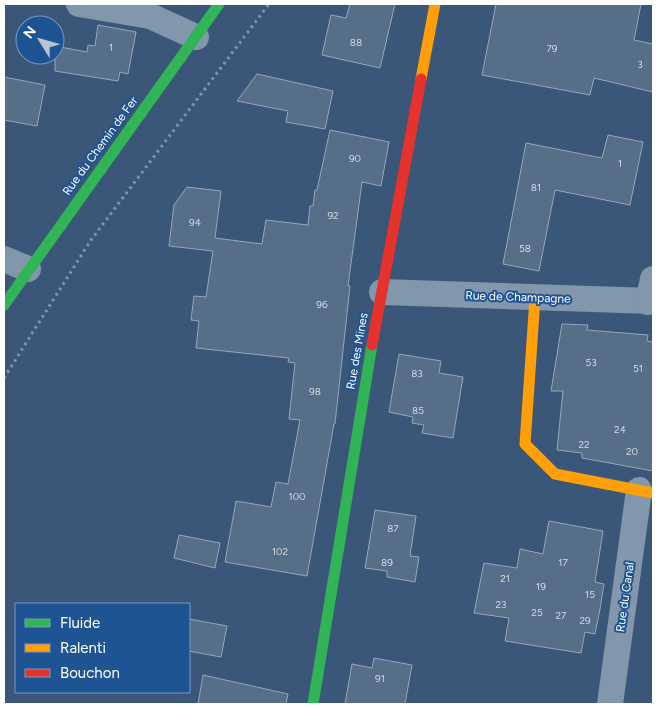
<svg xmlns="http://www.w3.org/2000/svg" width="657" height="708" viewBox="0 0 657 708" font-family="Figtree,sans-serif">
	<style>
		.building { fill: #566e88; stroke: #97a7ba }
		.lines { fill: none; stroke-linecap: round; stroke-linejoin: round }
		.path { stroke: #8296ac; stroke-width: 3; stroke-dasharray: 2.5 4; stroke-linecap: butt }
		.street { stroke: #8296ac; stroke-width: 26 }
		.fast { stroke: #30b455; stroke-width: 11 }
		.slow { stroke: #ff9f0a; stroke-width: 11 }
		.jam { stroke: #e5322d; stroke-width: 11 }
		.labels { text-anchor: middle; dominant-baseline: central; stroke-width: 4; stroke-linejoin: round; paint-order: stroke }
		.number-label { font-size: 10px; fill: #d5dbe1 }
		.street-label { font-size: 12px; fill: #fff; stroke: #1f5494 }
	</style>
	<rect width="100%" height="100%" fill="#3a5779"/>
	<g class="building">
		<path d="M350 4H395L380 68 322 55 331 15 346 18Z"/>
		<path d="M496 4H641L634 40 653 44V92L594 78 590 95 482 75Z"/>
		<path d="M98 25 136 32 128 74 120 72 118 81 55 71V46L87 52 88 45 95 46Z"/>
		<path d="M257 74 333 91 325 129 286 122 288 111 237 101Z"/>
		<path d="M4 77 45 85 37 126 4 120Z"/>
		<path d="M330 130 389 142 381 186 362 182 348 286H350L335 424H334L307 576 225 562 236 501 271 507 276 482 288 484 300 420 289 419 295 363 288 362 289 358 196 348 199 321 191 320 194 296 206 297 213 251 169 246 174 205 187 187 221 191 215 238 262 244 266 220 308 225 310 206H313L315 190H317Z"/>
		<path d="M608 135 643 142 630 205 555 190 539 271 503 264 526 143 602 158Z"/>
		<path d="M562 324 588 325 587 330 648 335 647 341 653 342V471L582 458V453L557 450 563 391H551Z"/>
		<path d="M399 354 441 361 439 373 463 377 453 438 422 433 424 425 412 423 413 417 389 412Z"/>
		<path d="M375 510 416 516 410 556 419 557 415 582 387 577V571L365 568Z"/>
		<path d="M549 521 603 531 595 582 604 584 600 609 595 634 585 632 581 653 505 641 509 618 474 613 484 563 517 568 520 549 543 554Z"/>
		<path d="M179 535 220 543 215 568 174 558Z"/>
		<path d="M189 619 227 626 221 657 189 651Z"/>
		<path d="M374 658 412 665 405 704H345L352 664 372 668Z"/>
		<path d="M203 675 288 694 286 704H198Z"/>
	</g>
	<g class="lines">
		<path class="path" d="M4 378 91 240 269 4"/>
		<g class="street">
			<path d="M79 4 150 16 196 37"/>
			<path d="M4 259 28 269"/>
			<path d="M382 292 653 301"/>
			<path d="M648 302 653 279"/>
			<path d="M610 704 639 490"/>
		</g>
		<g class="fast">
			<path d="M4 305 219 4"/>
			<path d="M313 704 372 345"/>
		</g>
		<g class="slow">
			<path d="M421 79 435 4"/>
			<path d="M535 298 525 444 555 474 653 493"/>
		</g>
		<path class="jam" d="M372 345 421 79"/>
	</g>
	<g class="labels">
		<g class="number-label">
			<text x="356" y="42">88</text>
			<text x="111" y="47">1</text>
			<text x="552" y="48">79</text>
			<text x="640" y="64">3</text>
			<text x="355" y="158">90</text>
			<text x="620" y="163">1</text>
			<text x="536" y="187">81</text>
			<text x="333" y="215">92</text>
			<text x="195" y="222">94</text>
			<text x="525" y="248">58</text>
			<text x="322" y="304">96</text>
			<text x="591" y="362">53</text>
			<text x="638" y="368">51</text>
			<text x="417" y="373">83</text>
			<text x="315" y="391">98</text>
			<text x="418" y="410">85</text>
			<text x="620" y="429">24</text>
			<text x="584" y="444">22</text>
			<text x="632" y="451">20</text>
			<text x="297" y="496">100</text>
			<text x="393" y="528">87</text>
			<text x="280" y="551">102</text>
			<text x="387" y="562">89</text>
			<text x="563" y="562">17</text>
			<text x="505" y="578">21</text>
			<text x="541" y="586">19</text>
			<text x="590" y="594">15</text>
			<text x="501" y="604">23</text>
			<text x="537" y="612">25</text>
			<text x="561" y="615">27</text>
			<text x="585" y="620">29</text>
			<text x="380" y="678">91</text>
		</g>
		<g class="street-label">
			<text transform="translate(100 146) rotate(-54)">Rue du Chemin de Fer</text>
			<text transform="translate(518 297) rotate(2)">Rue de Champagne</text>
			<text transform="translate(357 351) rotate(-80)">Rue des Mines</text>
			<text transform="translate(625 597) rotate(-82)">Rue du Canal</text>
		</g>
	</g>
	<rect width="657" height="708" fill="none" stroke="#ffffff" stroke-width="10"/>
	<rect x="15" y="603" width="175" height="90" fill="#1f5494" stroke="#7998bf"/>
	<rect x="25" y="619" width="25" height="8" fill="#30b455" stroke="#7998bf"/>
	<text x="60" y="628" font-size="15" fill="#ffffff">Fluide</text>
	<rect x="25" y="644" width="25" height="8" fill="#ff9f0a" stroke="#7998bf"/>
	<text x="60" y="653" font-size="15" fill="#ffffff">Ralenti</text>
	<rect x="25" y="669" width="25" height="8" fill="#e5322d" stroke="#7998bf"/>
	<text x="60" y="678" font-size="15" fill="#ffffff">Bouchon</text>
	<g transform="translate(40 40) rotate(307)"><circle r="24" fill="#1f5494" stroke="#7998bf"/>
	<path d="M0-4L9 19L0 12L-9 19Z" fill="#bac4d0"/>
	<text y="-8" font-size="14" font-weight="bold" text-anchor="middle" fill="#ffffff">N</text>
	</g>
</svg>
